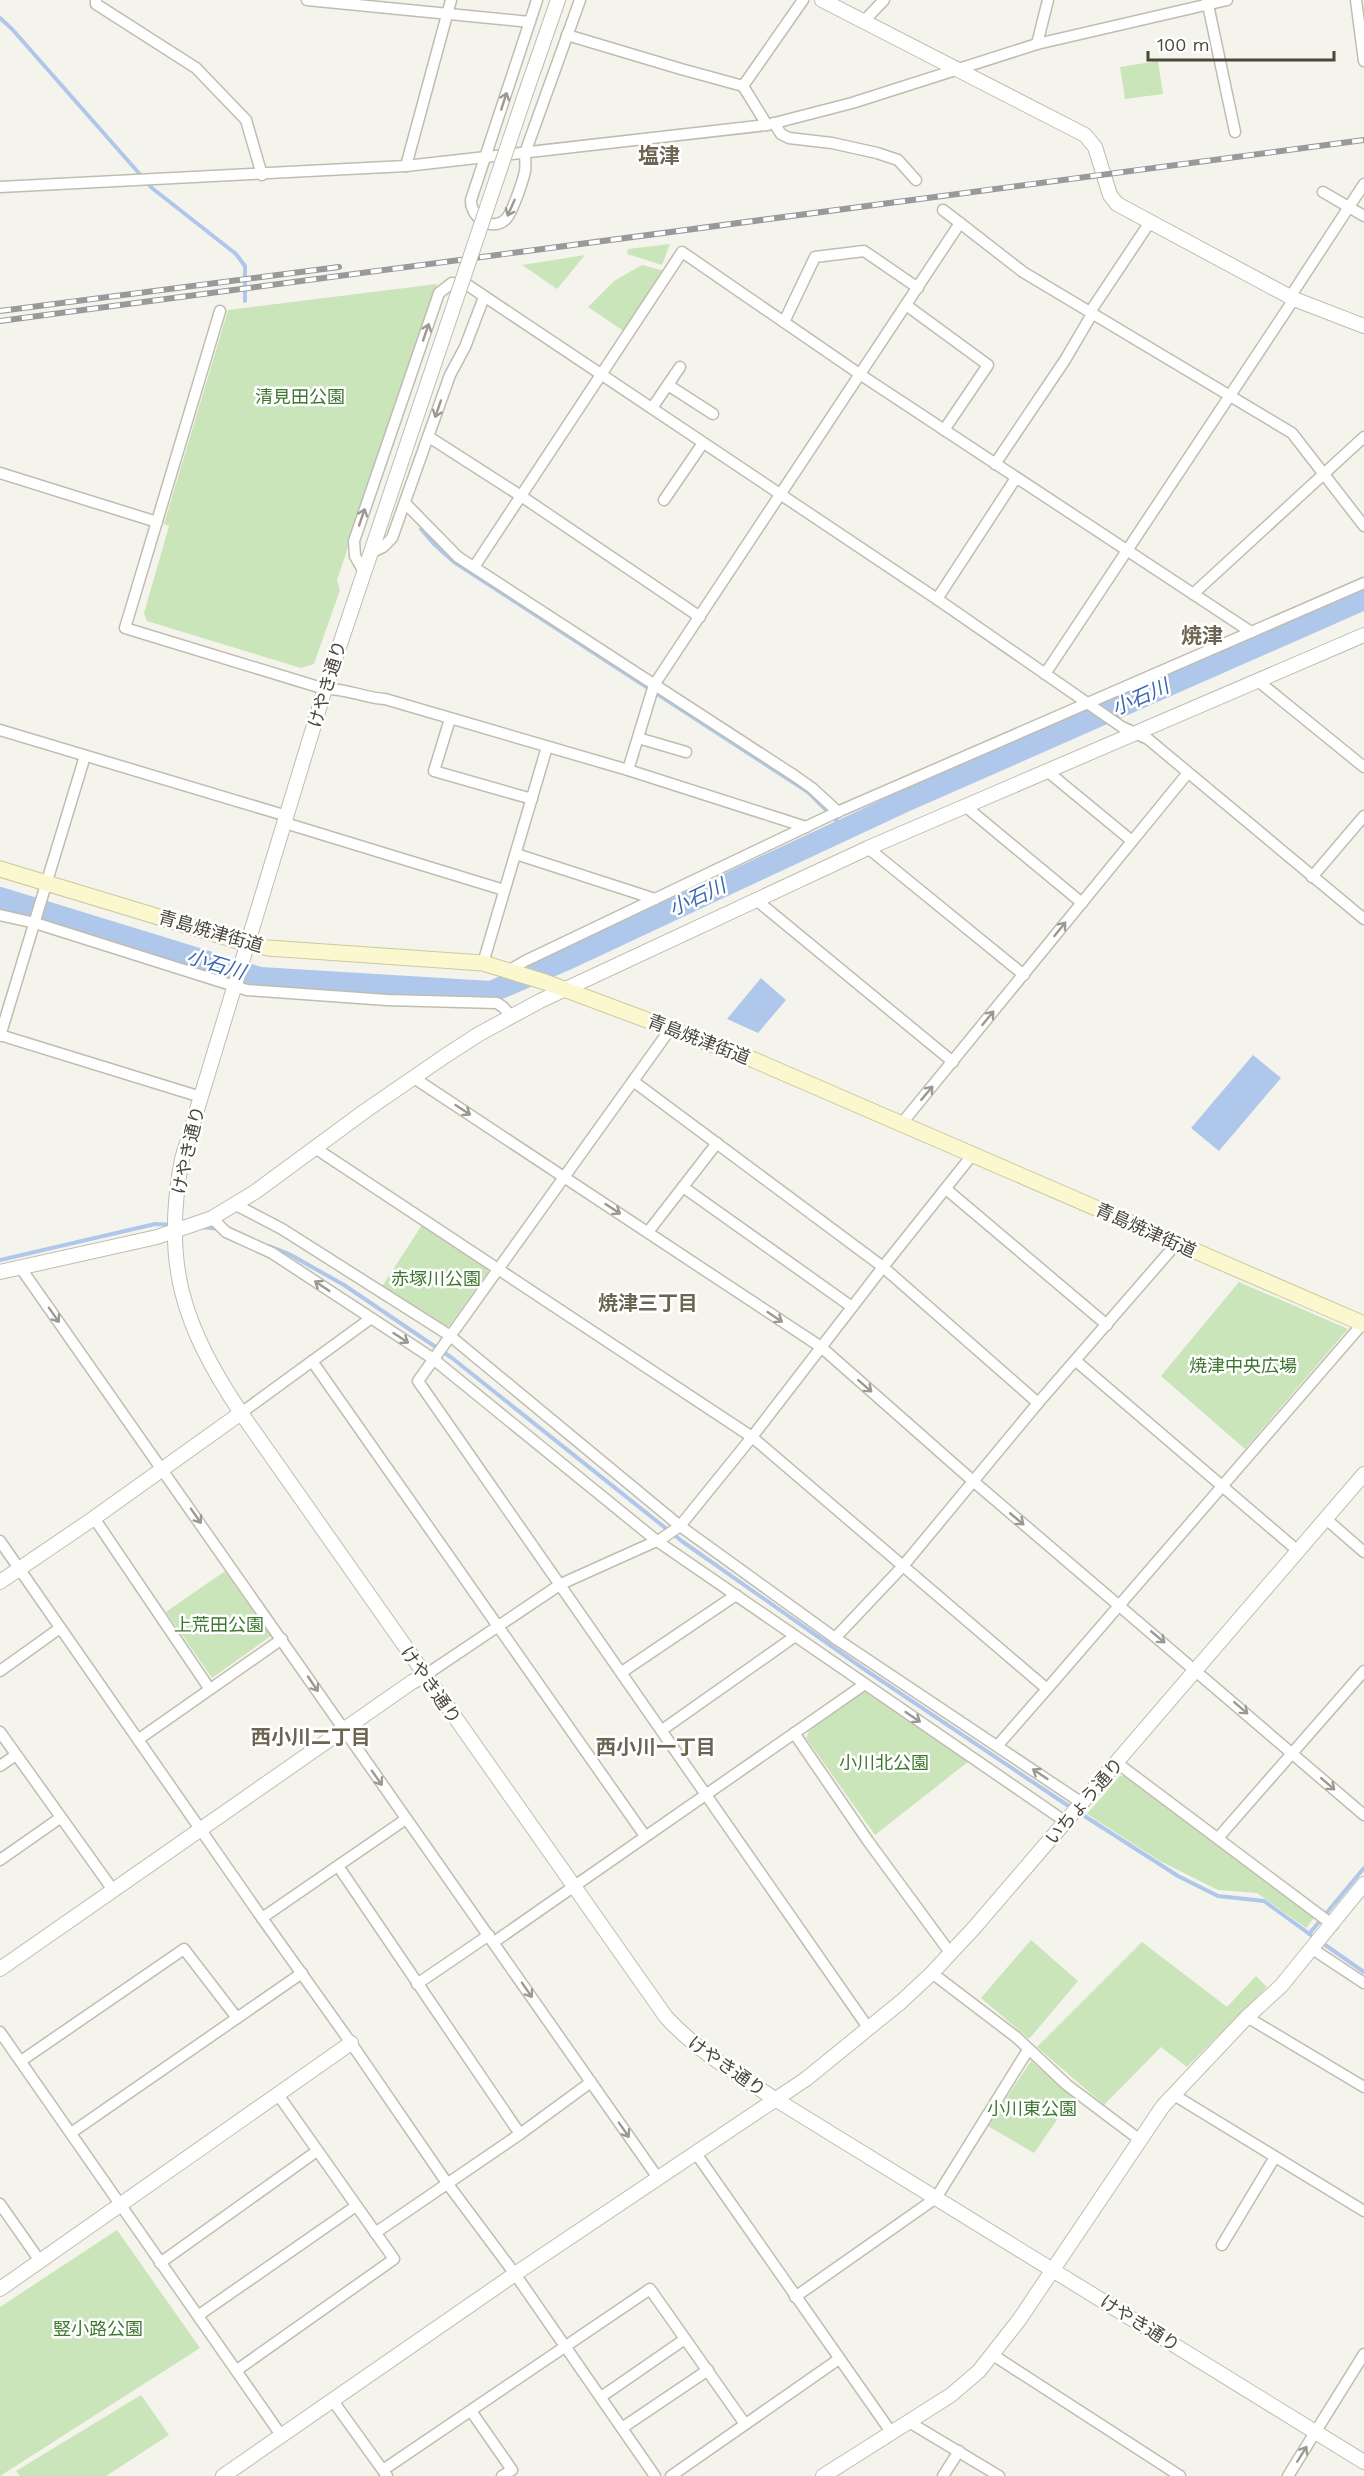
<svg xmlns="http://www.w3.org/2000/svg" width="1364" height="2476" viewBox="0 0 1364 2476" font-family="'Work Sans','Noto Sans JP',sans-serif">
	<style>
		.green { fill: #c9e5b9 }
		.water { fill: #aec7eb }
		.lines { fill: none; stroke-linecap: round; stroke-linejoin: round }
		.stream { stroke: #aec7eb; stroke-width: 4 }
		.river { stroke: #aec7eb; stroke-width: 22 }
		.minor-casing { stroke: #c0bdaf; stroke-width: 13 }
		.tertiary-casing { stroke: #c0bdaf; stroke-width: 16 }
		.secondary-casing { stroke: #cdc99d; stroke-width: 17 }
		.minor { stroke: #fff; stroke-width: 10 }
		.tertiary { stroke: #fff; stroke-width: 14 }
		.secondary { stroke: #fbf8d0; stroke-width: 15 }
		.rail-casing { stroke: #999; stroke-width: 6 }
		.rail { stroke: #fff; stroke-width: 4; stroke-dasharray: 11; stroke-linecap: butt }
		.tertiary-bridge-casing { stroke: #c0bdaf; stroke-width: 16; stroke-linecap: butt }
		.tertiary-bridge { stroke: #fff; stroke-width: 14 }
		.oneway { stroke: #9b9993 }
		.labels { text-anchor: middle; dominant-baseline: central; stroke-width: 5; stroke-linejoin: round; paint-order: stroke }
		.park-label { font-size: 18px; fill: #3f7731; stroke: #fff }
		.street-label { font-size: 18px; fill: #49463a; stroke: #fff }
		.water-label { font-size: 20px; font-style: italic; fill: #3b68ad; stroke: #fff }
		.neighbourhood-label { font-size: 20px; font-weight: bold; fill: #6b6552; stroke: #fff }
		.quarter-label { font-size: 21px; font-weight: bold; fill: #6b6552; stroke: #fff }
	</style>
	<rect width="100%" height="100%" fill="#f5f4ec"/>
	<g class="green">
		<path d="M1158 61 1163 94 1125 99 1120 67Z"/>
		<path d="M670 244 662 265 627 254 628 249Z"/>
		<path d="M585 255 557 289 522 265Z"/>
		<path d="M642 265 665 271 625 332 588 307 614 281Z"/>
		<path d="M437 284 337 580 340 590 314 664 301 668 147 621 144 613 169 526 164 524 228 310Z"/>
		<path d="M422 1225 487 1267 488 1272 449 1326H443L381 1288Z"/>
		<path d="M1239 1282 1348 1329 1245 1449 1161 1376Z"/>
		<path d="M225 1571 271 1636 212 1678 166 1612Z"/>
		<path d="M869 1691 969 1761 875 1835 806 1738 809 1731 862 1692Z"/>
		<path d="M1120 1776H1124L1314 1918 1306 1928 1257 1893 1218 1890 1160 1861 1087 1814Z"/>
		<path d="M1031 1940 1078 1981 1029 2039 981 1998Z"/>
		<path d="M1142 1942 1227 2007 1256 1976 1267 1987 1187 2067 1161 2047 1104 2105 1037 2047Z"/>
		<path d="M1031 2061 1073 2097 1034 2153 988 2126Z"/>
		<path d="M117 2230 200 2348 0 2476V2307Z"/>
		<path d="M141 2395 169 2435 106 2476H20L16 2471Z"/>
	</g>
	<g class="water">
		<path d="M761 978 786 1000 758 1033 727 1019Z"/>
		<path d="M1253 1055 1281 1078 1219 1151 1191 1128Z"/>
	</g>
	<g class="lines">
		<g class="stream">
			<path d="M0 18 12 29 152 188 236 254 245 266V301"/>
			<path d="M421 529 434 544 454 562 808 792 844 828"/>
			<path d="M201 1227 220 1229"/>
			<path d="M269 1246 289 1254 344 1285 452 1358 683 1542 864 1669 1058 1799 1178 1876 1218 1896 1264 1901 1315 1938"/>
			<path d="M0 1260 155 1224 172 1225"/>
			<path d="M1309 1934 1364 1868"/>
			<path d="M1321 1942 1364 1972"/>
		</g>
		<path class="river" d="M0 898 260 978 491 992 565 960 903 802 1364 599"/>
		<g class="minor-casing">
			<g id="minor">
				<path d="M96 0V4L196 68 246 120 262 175"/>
				<path d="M307 0 530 22"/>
				<path d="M537 0 471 200C470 216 491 233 506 219 512 213 523 181 525 171 526 166 525 158 525 153L580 0"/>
				<path d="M1207 0 1235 132"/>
				<path d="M1356 0 1364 61"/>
				<path d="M863 22 884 0"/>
				<path d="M567 35 681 69 743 86 803 0"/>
				<path d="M1037 44 1048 0"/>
				<path d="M743 86 767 125"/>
				<path d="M774 123 781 134 789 138 832 143 877 153 898 160 916 180"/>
				<path d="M406 166 451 0"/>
				<path d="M0 187 406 166 767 125 852 103 1037 44 1227 0"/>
				<path d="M1323 192 1364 216"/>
				<path d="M943 210 960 223"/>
				<path d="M1290 297 1364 184"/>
				<path d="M906 305 988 365 944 430"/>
				<path d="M220 311 125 628 325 689C346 688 364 698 385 699L628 770 806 827"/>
				<path d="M1090 312 1150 222"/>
				<path d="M784 322 815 257 864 251 918 288"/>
				<path d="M668 385 713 414"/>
				<path d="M652 408 680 367"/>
				<path d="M429 437 521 496 700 617"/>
				<path d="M995 464 1065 360 1092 314"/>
				<path d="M0 473 157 522"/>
				<path d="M664 500 703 443"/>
				<path d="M405 503 458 557 795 776 812 788 838 812"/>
				<path d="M370 553 383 547 392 538 450 375 465 347 484 297"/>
				<path d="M474 567 682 252 861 375 1251 632"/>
				<path d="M364 572 355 556 354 541 439 293 452 283 469 286 937 599 1122 727 1148 739 1364 919"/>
				<path d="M1193 594 1364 437"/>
				<path d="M937 599 1016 478"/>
				<path d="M1045 674 1294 299"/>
				<path d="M1258 681 1364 767"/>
				<path d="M450 719 434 771 532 799"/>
				<path d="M0 730 287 816"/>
				<path d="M638 738 686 752"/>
				<path d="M628 770 654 685 960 223 1023 272 1292 433 1364 526"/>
				<path d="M1047 771 1132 841"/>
				<path d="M965 806 1082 903"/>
				<path d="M285 823 504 890"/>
				<path d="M868 848 1024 975"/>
				<path d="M516 854 655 899"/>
				<path d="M1312 877 1364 816"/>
				<path d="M755 899 953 1062"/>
				<path d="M0 915 35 923 247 990 387 1000 497 1003 503 1007 511 1016"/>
				<path d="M483 963 547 747"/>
				<path d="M510 970 525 961 835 813 1364 583"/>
				<path d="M671 1028 418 1381 869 2029"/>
				<path d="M0 1035 201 1097"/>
				<path d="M0 1036 85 756"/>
				<path d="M414 1078 821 1347 973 1481 1364 1815"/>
				<path d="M633 1081 883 1267 1038 1403"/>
				<path d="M902 1123 1187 774"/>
				<path d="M315 1148 752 1437 1047 1689 1364 1322"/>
				<path d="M683 1187 852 1307"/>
				<path d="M946 1189 1107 1325"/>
				<path d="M236 1205 282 1229 449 1335 680 1526 835 1638 1082 1803"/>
				<path d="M212 1218 226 1232 272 1253 432 1358 657 1541 1066 1822"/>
				<path d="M648 1232 717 1143"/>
				<path d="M20 1267 658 2178"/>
				<path d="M312 1361 645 1836"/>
				<path d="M1076 1361 1298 1551"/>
				<path d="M241 1413 370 1319"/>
				<path d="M94 1518 209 1688"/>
				<path d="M1326 1519 1364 1552"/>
				<path d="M0 1541 262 1918 351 2043 447 2183 515 2274 655 2476"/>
				<path d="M835 1638 903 1566 1038 1403 1177 1243"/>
				<path d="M0 1671 60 1628"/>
				<path d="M622 1672 736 1595"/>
				<path d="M424 1676 561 1584 661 1539 680 1526 752 1437 883 1267 973 1154"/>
				<path d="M662 1730 794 1637"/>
				<path d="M0 1732 113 1890"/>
				<path d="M794 1733 868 1841 951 1954"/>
				<path d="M139 1739 282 1639"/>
				<path d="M998 1745 1047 1689"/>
				<path d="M1117 1763 1333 1925"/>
				<path d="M0 1766 16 1755"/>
				<path d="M1218 1838 1364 1671"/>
				<path d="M0 1860 60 1818"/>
				<path d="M338 1866 520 2134"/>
				<path d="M262 1918 406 1819"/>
				<path d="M494 1942 865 1684"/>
				<path d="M1311 1948 1364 1983"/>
				<path d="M932 1973 1016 2037 1067 2085 1140 2140"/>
				<path d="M417 1984 489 1935"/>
				<path d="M1247 2017 1364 2087"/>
				<path d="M0 2032 281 2435"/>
				<path d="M21 2061 184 1949 237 2018"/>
				<path d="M1174 2095 1364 2211"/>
				<path d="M71 2133 302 1973"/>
				<path d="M695 2152 891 2432"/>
				<path d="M0 2204 40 2261"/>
				<path d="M375 2233 520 2134 591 2082"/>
				<path d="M1222 2245 1275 2157"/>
				<path d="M160 2263 317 2151"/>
				<path d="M795 2297 936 2198 1028 2050"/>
				<path d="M199 2315 356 2206"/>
				<path d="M993 2355 1180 2476"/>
				<path d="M237 2370 394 2259 279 2096"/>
				<path d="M601 2397 685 2339"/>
				<path d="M333 2401 387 2476"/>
				<path d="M471 2411 512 2470 502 2476"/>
				<path d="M909 2422 999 2476"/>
				<path d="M622 2428 708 2370"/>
				<path d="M383 2470 650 2289 745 2424"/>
				<path d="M671 2476 839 2359"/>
				<path d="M943 2476 959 2451"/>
				<path d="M1288 2476 1364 2354"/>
			</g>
		</g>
		<g class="tertiary-casing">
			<g id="tertiary">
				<path d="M822 0 1085 135 1095 147 1110 195 1117 204 1294 299 1364 326"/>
				<path d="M525 95 558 0"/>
				<path d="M419 409 325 689 182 1159C162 1264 183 1326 241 1413L666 2017C697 2051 737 2074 775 2099L1364 2462"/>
				<path d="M0 1272 157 1237 212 1218 255 1192 365 1111 445 1056 479 1034 540 1001 868 848 1364 635"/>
				<path d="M0 1582 94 1518 241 1413"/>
				<path d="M0 1969 412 1682 424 1676"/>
				<path d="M0 2289 351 2043"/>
				<path d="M223 2476 515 2274 806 2079 902 2001 932 1973 974 1928 1364 1474"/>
				<path d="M823 2476 951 2395 979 2371 1019 2320 1163 2106 1247 2017 1281 1986 1364 1884"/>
			</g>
		</g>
		<g class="secondary-casing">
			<path id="secondary" d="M0 869 248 944 268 948 483 963 545 982 754 1060 1364 1324"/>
		</g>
		<use href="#minor" class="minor"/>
		<use href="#tertiary" class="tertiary"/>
		<use href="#secondary" class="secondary"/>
		<g class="rail-casing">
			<g id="rail">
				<path d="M0 311 339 267"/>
				<path d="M0 321 1364 140"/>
			</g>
		</g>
		<use href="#rail" class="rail"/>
		<g class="tertiary-bridge-casing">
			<path id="tertiary-bridge" d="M419 409 525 95"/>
		</g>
		<use href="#tertiary-bridge" class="tertiary-bridge"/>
	</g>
	<defs><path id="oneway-shaft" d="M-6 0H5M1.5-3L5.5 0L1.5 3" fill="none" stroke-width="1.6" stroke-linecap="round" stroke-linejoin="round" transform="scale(1.5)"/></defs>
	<g class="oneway">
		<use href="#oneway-shaft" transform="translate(504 101) rotate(-72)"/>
		<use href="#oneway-shaft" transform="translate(511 208) rotate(114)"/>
		<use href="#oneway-shaft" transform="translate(426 332) rotate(-71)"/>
		<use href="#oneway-shaft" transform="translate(438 409) rotate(109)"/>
		<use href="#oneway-shaft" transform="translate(362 517) rotate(-71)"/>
		<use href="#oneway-shaft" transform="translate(1060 929) rotate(-51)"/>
		<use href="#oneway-shaft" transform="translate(988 1018) rotate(-51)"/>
		<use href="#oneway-shaft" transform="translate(927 1093) rotate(-50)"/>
		<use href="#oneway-shaft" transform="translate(463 1110) rotate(33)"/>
		<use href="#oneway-shaft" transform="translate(613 1209) rotate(33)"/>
		<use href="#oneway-shaft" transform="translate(322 1286) rotate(-146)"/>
		<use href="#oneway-shaft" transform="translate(54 1315) rotate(55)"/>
		<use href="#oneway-shaft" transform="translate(775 1317) rotate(34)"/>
		<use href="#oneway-shaft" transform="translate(401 1338) rotate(33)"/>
		<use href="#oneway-shaft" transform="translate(865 1386) rotate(41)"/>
		<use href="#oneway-shaft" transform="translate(196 1516) rotate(55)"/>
		<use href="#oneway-shaft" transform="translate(1017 1519) rotate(40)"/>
		<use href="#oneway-shaft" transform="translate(1158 1637) rotate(40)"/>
		<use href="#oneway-shaft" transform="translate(313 1684) rotate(56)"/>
		<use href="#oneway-shaft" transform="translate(1241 1708) rotate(41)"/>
		<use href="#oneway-shaft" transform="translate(913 1717) rotate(34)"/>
		<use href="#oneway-shaft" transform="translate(1040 1774) rotate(-146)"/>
		<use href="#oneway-shaft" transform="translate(377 1778) rotate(55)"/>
		<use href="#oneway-shaft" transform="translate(1328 1784) rotate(41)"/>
		<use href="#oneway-shaft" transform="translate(527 1990) rotate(55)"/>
		<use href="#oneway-shaft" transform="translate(624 2130) rotate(55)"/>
		<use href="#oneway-shaft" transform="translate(1302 2454) rotate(-58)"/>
	</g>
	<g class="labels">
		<g class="park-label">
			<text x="300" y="396">清見田公園</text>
			<text x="436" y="1278">赤塚川公園</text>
			<text x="1243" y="1365">焼津中央広場</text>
			<text x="219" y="1624">上荒田公園</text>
			<text x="884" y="1762">小川北公園</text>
			<text x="1032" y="2108">小川東公園</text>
			<text x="98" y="2328">竪小路公園</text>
		</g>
		<g class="street-label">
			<text transform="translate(327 684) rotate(-73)">けやき通り</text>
			<text transform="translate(211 931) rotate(16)">青島焼津街道</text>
			<text transform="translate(699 1039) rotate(21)">青島焼津街道</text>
			<text transform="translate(188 1150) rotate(-77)">けやき通り</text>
			<text transform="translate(1146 1230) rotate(24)">青島焼津街道</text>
			<text transform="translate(431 1685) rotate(55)">けやき通り</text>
			<text transform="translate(1084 1801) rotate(-49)">いちょう通り</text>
			<text transform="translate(727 2066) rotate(35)">けやき通り</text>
			<text transform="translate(1140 2323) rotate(32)">けやき通り</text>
		</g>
		<g class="water-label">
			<text transform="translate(1140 697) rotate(-24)">小石川</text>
			<text transform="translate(697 897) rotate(-25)">小石川</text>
			<text transform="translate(216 964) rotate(17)">小石川</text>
		</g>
		<g class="neighbourhood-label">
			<text x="648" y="1303">焼津三丁目</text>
			<text x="311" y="1737">西小川二丁目</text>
			<text x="656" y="1747">西小川一丁目</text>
		</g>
		<g class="quarter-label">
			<text x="659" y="155">塩津</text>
			<text x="1202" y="635">焼津</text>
		</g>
	</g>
	<path d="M1148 51v9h186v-9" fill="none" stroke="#49463a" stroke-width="3"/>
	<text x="1157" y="51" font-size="18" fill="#49463a" stroke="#ffffff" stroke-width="4.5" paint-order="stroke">100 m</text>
</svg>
